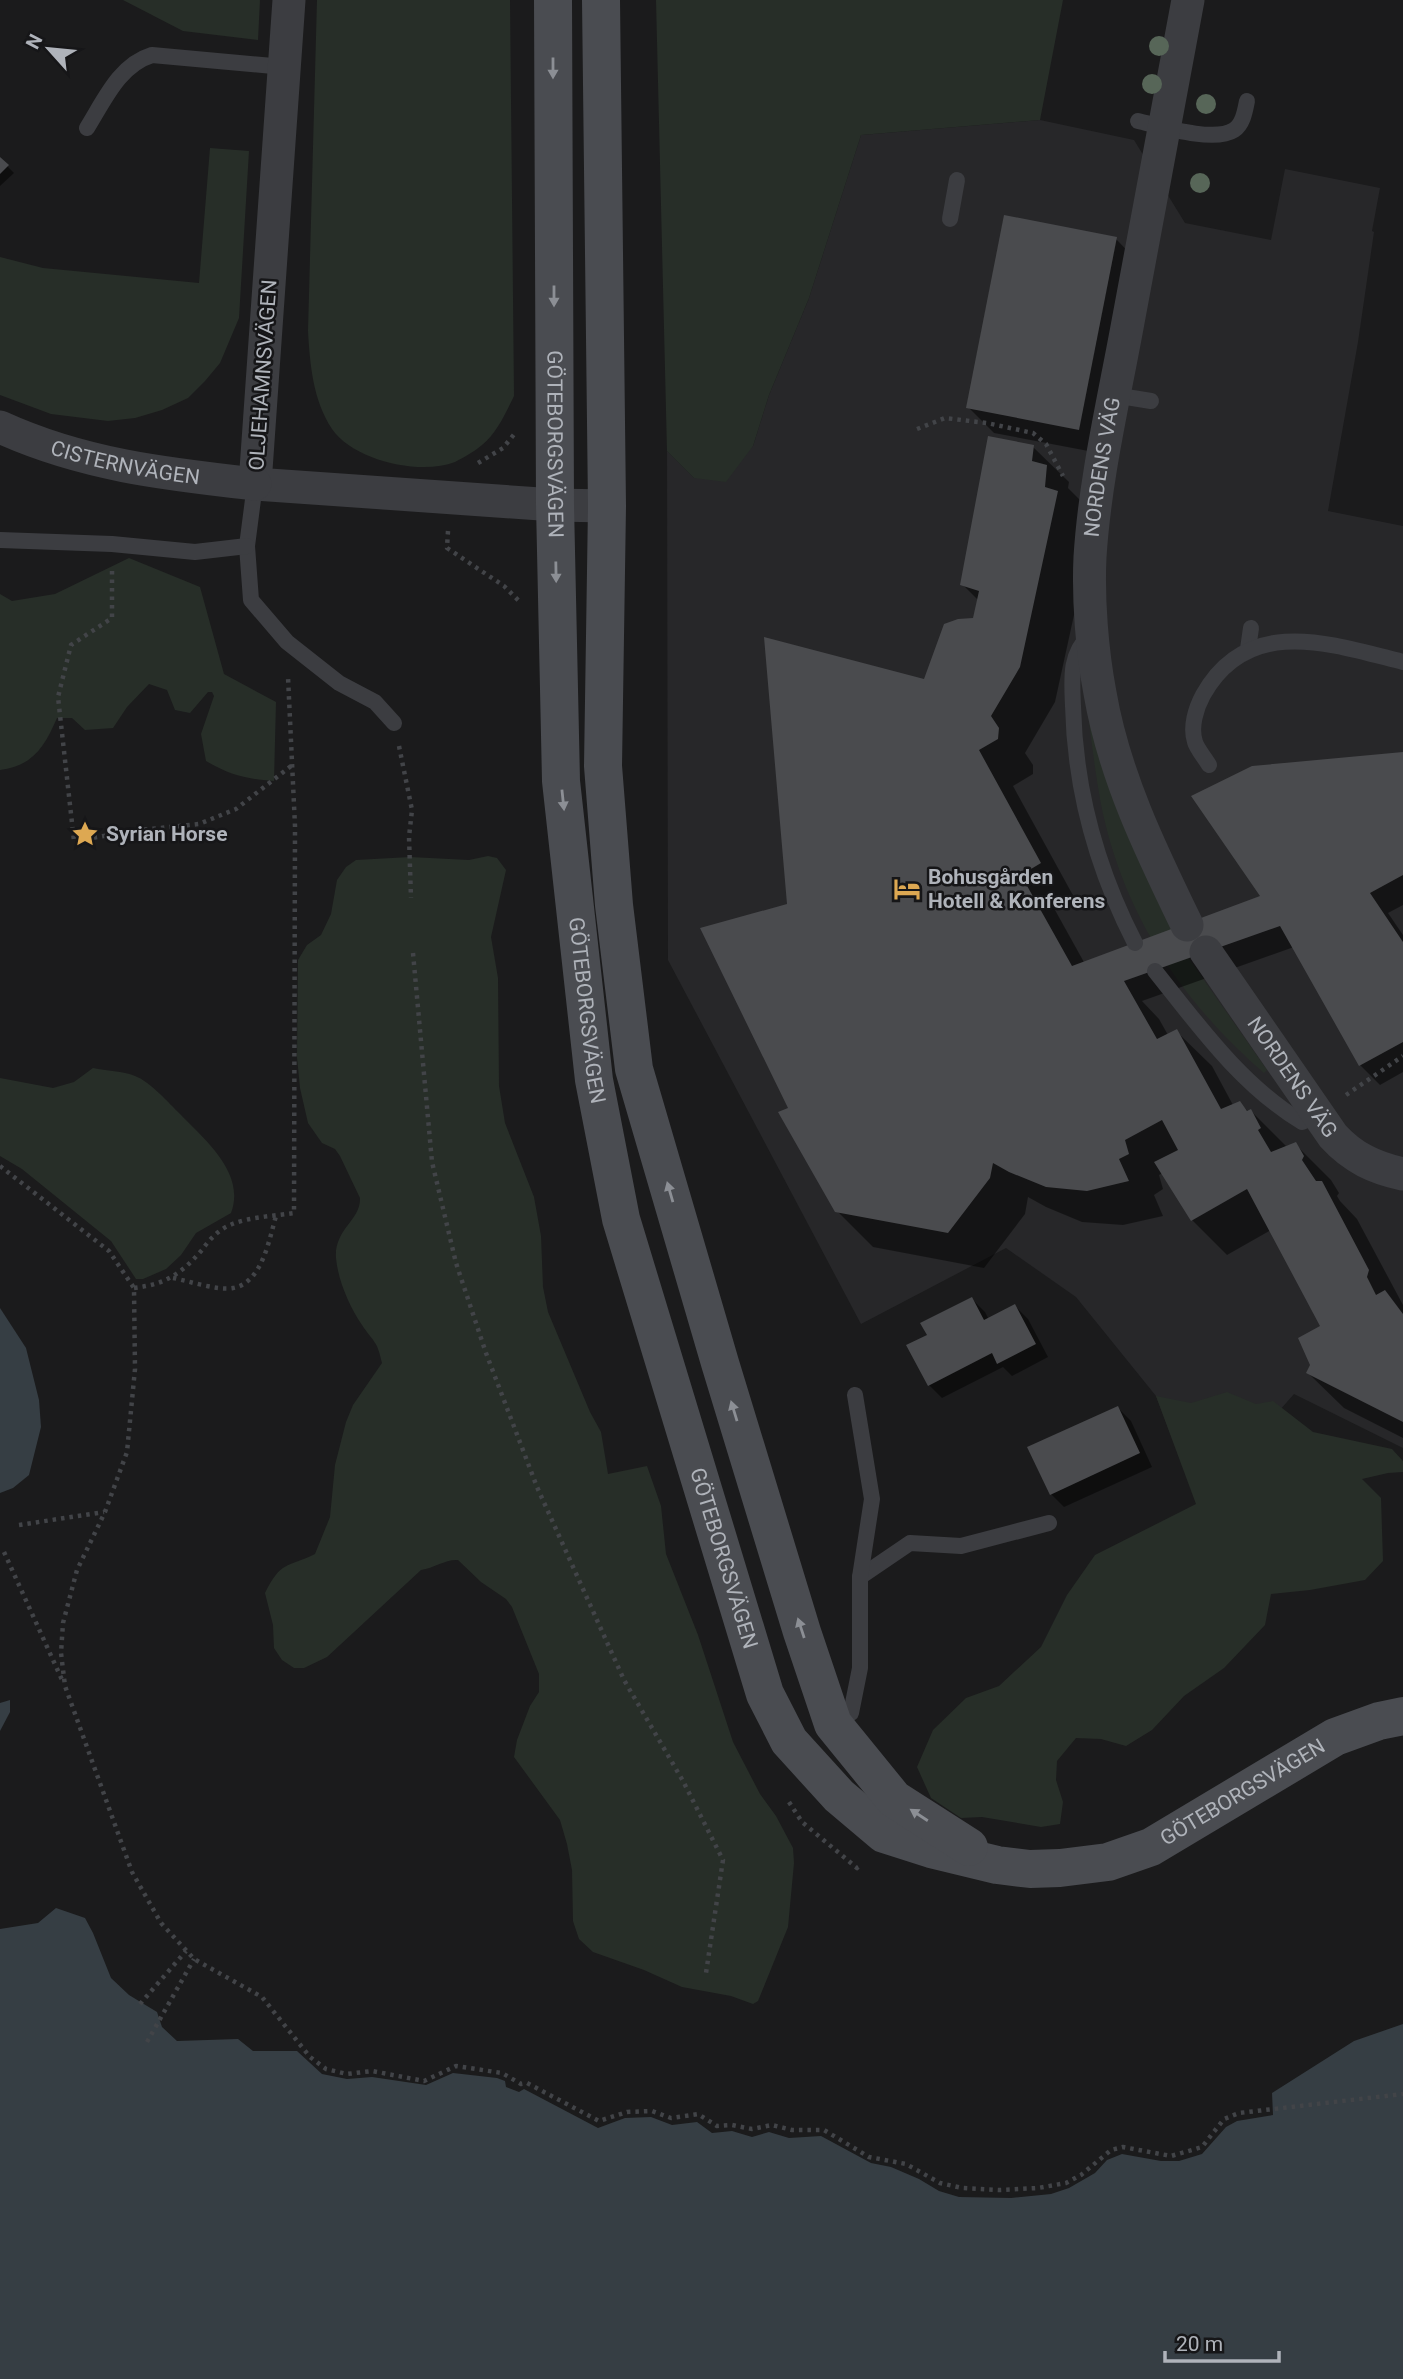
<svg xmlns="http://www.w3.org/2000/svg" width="1403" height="2379" viewBox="0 0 1403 2379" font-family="Roboto,sans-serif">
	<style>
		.built { fill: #272729 }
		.green { fill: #272e28 }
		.water { fill: #363e44 }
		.shadow { fill: #0007 }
		.building { fill: #4a4b4e }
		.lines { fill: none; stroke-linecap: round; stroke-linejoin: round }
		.path { stroke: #424448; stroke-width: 4.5; stroke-dasharray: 3.5 5; stroke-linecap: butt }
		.lane { stroke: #3c3d41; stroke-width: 16 }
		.street { stroke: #3c3d41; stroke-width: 33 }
		.secondary { stroke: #4a4c51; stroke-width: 38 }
		.tree { fill: #576658 }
		.oneway { fill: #8c8f95 }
		.labels { text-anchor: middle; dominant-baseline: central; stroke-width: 5; stroke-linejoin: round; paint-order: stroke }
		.street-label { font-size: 21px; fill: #afb3ba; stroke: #161618 }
		.poi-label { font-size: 21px; font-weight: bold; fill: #afb3ba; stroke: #161618; text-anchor: start }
	</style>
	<rect width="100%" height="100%" fill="#1b1b1c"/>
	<path class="built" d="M1040 120 1134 140 1185 223 1271 240 1285 169 1380 188 1372 231 1374 232 1358 342 1328 511 1403 526V1448L1294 1394 1197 1504 1156 1396 1076 1297 1006 1248 861 1324 668 960 667 451 694 478 753 446 769 395 809 298 861 135Z"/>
	<g class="green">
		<path d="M123 0H260L258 40 183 31Z"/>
		<path d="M317 0H510L514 396C506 412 497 433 482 445 475 451 463 458 455 462 420 476 353 460 332 429 313 400 310 365 308 331Z"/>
		<path d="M656 0H1063L1040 120 861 135 809 298 769 395 753 446 726 482 694 478 667 451Z"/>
		<path d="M210 148 249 151 239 318 220 363 205 381 188 398 162 410 135 418 108 421 51 414 0 395V257L43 268 199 283Z"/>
		<path d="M129 558 200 587 224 674 276 702 274 781C246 779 230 775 206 761L201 734 214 696 212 692H208L190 713 175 710 167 690 149 684 127 707 113 728 85 730 72 718H57C45 746 33 766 0 770V594L12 601 55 594Z"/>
		<path d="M1084 682 1187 956 1267 1070 1264 1073C1184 1004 1126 918 1103 814 1094 771 1090 726 1084 682Z"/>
		<path d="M488 856 497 858 506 870 491 937 498 978 499 1086 505 1123 534 1197 541 1236 543 1287 548 1312 590 1412 601 1432 608 1474 647 1466 661 1506 666 1554 698 1635 733 1742 760 1794 776 1816 793 1848 794 1863 788 1927 758 2001 753 2004 731 1996 682 1987 644 1970 593 1952 579 1939 573 1921 572 1870 567 1844 560 1820 514 1757 517 1740 530 1706 539 1692V1674L512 1607 506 1599 481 1582 458 1560C446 1559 434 1568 421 1570L327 1657 304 1668H294L282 1660 274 1648 273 1625 265 1593C281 1561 286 1568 315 1554L330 1517 335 1465 346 1422 353 1405 382 1363C377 1340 374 1343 362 1325 349 1306 338 1280 336 1258 334 1229 361 1220 360 1198L340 1156 335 1149 322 1143 308 1123 300 1088 297 1057 298 960 307 945 321 935 331 914 337 880 346 867 356 860 410 857 469 860Z"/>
		<path d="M93 1068C106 1071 123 1071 135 1076 149 1081 169 1103 180 1114 205 1140 246 1173 231 1213L196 1233 181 1255 166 1269 143 1279H136L111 1241 22 1169 0 1156V1078L53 1088 74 1082Z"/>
		<path d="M1227 1392 1256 1404 1273 1401 1313 1432 1392 1449 1403 1461V1472L1388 1473 1362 1479 1381 1498 1383 1561 1365 1580 1310 1590 1271 1594 1265 1625 1224 1668 1184 1696 1152 1730 1126 1746 1101 1739 1076 1738 1057 1761 1056 1780 1063 1802 1060 1824 1041 1827 982 1817 961 1818 931 1798 917 1767 933 1730 966 1698 999 1686 1041 1647 1067 1595 1095 1555 1196 1504 1156 1396 1191 1403Z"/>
	</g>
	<g class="water">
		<path d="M0 1308 26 1348 39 1400 41 1427 29 1475 13 1488 0 1493Z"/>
		<path d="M10 1700V1712L0 1731V1703Z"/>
		<path d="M56 1908 85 1918 93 1933 111 1978 129 1995 157 2012 162 2027 177 2041 238 2039 253 2051H297L322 2074 347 2079 372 2077 426 2085 453 2073 497 2078 505 2081 506 2087 519 2092 524 2089 598 2128 625 2118 651 2117 672 2125 697 2122 712 2133 732 2131 752 2137 769 2132 789 2138 821 2136 871 2163 891 2167 919 2179 939 2191 959 2197 1011 2198 1051 2194 1069 2188 1095 2173 1107 2160 1122 2154 1161 2161H1179L1202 2154 1226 2127 1237 2121 1273 2115 1272 2093 1354 2041 1403 2024V2379H0V1929L38 1923Z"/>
	</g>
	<g class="shadow">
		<path d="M0 159 14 173 0 186Z"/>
		<path d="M1116 239 1141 265 1104 454 994 433 968 407Z"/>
		<path d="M1033 447 1069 482 1068 488 1082 502 1093 528 1055 702 1025 753 1033 765V774L1013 786 1075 899 1055 910 1085 964 1263 897 1403 753V905L1388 913 1403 935V1072L1380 1085 1360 1065 1294 947 1142 1001 1159 1019 1168 1035 1176 1031 1212 1066 1233 1105 1239 1103 1249 1112 1251 1111 1286 1146 1295 1144 1331 1180 1339 1193 1337 1196 1340 1201 1357 1219 1403 1305V1438L1344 1408 1308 1373 1322 1327 1271 1230 1227 1255 1192 1220 1163 1173 1159 1175 1163 1189 1154 1195 1163 1216 1123 1225 1082 1222 1046 1207 1028 1197 1025 1214 984 1268 873 1247 837 1211 791 1109 925 681 974 620 979 601 962 584Z"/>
		<path d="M972 1299 985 1312 989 1320 1015 1306 1028 1319 1048 1357 1012 1376 1003 1367 942 1398 929 1385V1335Z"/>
		<path d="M1118 1408 1131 1421 1152 1467 1064 1507 1051 1494Z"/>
	</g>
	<g class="building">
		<path d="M0 157 9 165 0 174Z"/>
		<path d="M1004 215 1117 237 1079 430 966 408Z"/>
		<path d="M988 436 1034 445 1032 461 1047 465 1045 487 1058 491 1020 667 991 716 999 728 998 739 979 750 1041 863 1021 875 1072 966 1260 896 1191 796 1252 766 1403 752V875L1370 893 1403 942V1042L1359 1066 1280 926 1124 981 1157 1039 1177 1029 1221 1109 1240 1101 1247 1111 1251 1109 1261 1128 1258 1130 1271 1152 1296 1142 1304 1156 1302 1160 1316 1181H1322L1369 1270 1367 1277 1376 1295 1385 1290 1403 1314V1422L1306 1373 1310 1365 1298 1338 1320 1326 1247 1189 1191 1221 1154 1162 1178 1150 1162 1120 1125 1140 1129 1154 1119 1159 1129 1181 1087 1191 1046 1187 1009 1172 993 1163 990 1178 948 1233 835 1212 778 1112 788 1108 700 928 787 904 764 637 924 679 944 624 958 619 973 618 979 591 960 585Z"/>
		<path d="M972 1297 984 1320 1015 1304 1036 1344 997 1364 992 1353 928 1386 906 1345 927 1335 920 1323Z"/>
		<path d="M1118 1406 1140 1453 1050 1495 1027 1447Z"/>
	</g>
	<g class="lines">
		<g class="path">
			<path d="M917 429 945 418 987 423 1033 433 1046 444 1063 476"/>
			<path d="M478 463 503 448 516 432"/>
			<path d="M448 531 447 548 504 586 519 601"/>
			<path d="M112 571V618L71 645 58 697 74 841 140 830 199 824 236 809 291 766"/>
			<path d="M399 746 412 810 409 837 411 898"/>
			<path d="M413 953 432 1162 456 1263 486 1353 537 1487 624 1680 683 1781 723 1860 706 1973"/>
			<path d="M1346 1095 1403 1056"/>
			<path d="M0 1166 109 1251 134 1288 135 1369 127 1452 105 1512 77 1570 63 1623 61 1653 65 1686 132 1872 161 1923 194 1959 262 1997 310 2057 326 2069 347 2074 372 2071 424 2081 456 2066 502 2073 521 2084 527 2083 599 2121 627 2112 652 2111 671 2118 698 2114 717 2126 732 2125 752 2129 772 2125 792 2130H824L869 2157 906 2164 940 2183 962 2188 999 2190 1038 2188 1066 2183 1081 2175 1111 2150 1123 2147 1171 2156 1185 2152 1202 2147 1224 2119 1239 2113 1403 2094"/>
			<path d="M173 1278C189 1281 218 1291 233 1288 262 1283 269 1240 276 1216"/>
			<path d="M134 1288C166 1284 181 1274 202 1250 209 1240 218 1230 230 1225 248 1217 274 1216 294 1213L295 826 288 677"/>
			<path d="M19 1525 104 1512"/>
			<path d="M4 1552 63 1682"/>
			<path d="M789 1802 802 1822 857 1868 860 1864"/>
			<path d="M140 2004 186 1951"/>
			<path d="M147 2042 194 1959"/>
		</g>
		<g class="lane">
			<path d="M1138 121C1160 126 1214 143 1234 130 1243 124 1245 111 1247 101"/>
			<path d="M87 128C104 101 119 65 152 55L284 67"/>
			<path d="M950 219 957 180"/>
			<path d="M1114 395 1151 401"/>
			<path d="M255 484 247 546 251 600 287 642 339 683 375 702 394 723"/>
			<path d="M0 540 112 544 195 552 247 546"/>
			<path d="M1089 636C1069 655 1072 680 1073 706 1075 791 1097 869 1135 943"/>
			<path d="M1248 649 1251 628"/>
			<path d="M1209 765C1205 758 1197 749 1195 742 1190 727 1196 708 1203 695 1248 614 1332 644 1403 662"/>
			<path d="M1155 971C1199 1026 1241 1085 1302 1122L1319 1114"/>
			<path d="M860 1577 910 1543 961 1546 1049 1523"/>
			<path d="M833 1724 851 1713 860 1668V1577L872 1499 855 1395"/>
		</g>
		<g class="street">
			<path d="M289 0 255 484 555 505 607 506"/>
			<path id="s1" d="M0 427C83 465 166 474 255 484"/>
			<path id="s2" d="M1187 925C1151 851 1114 775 1100 693 1092 651 1088 599 1090 557 1095 478 1114 399 1128 322 1148 215 1168 107 1188 0"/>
			<path id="s3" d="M1206 952 1333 1136C1353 1158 1375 1168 1403 1174"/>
		</g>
		<g class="secondary">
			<path id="s4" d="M553 0 555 505 561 781 594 1080 621 1219 765 1694 789 1741 839 1796 884 1834 931 1849 997 1865 1030 1869 1060 1868 1108 1862 1151 1847 1335 1737 1379 1721 1403 1716"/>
			<path d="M601 0 607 506 603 766 614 905 634 1069 720 1363 802 1632 833 1724 894 1799 969 1847"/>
		</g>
	</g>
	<g class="tree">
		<circle cx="1159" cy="46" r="10"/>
		<circle cx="1152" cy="84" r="10"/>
		<circle cx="1206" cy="104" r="10"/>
		<circle cx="1200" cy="183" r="10"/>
	</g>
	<defs><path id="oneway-solid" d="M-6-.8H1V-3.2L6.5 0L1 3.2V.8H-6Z" transform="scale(1.75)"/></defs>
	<g class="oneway">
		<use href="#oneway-solid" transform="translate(553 68) rotate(90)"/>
		<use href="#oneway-solid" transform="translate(554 296) rotate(90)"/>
		<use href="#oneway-solid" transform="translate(556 572) rotate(89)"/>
		<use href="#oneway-solid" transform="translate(563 800) rotate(84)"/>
		<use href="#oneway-solid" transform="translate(670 1192) rotate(-106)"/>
		<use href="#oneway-solid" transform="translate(734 1411) rotate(-107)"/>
		<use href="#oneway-solid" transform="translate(801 1628) rotate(-108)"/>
		<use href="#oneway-solid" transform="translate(919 1815) rotate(-147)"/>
	</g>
	<defs>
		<g id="sight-bare" transform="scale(2.1)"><path d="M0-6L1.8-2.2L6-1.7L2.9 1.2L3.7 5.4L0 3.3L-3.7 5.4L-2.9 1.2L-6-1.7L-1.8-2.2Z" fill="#dda852" stroke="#161618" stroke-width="2.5" paint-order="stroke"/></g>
		<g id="hotel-bare" transform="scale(2.1)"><path d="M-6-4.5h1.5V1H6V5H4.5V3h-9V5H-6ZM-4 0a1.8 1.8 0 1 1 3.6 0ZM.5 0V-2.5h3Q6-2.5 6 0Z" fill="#dda852" stroke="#161618" stroke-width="2.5" paint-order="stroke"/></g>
	</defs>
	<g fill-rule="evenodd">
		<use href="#sight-bare" x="85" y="834"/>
		<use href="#hotel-bare" x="907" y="889"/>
	</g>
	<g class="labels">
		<g class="street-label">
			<text transform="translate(263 375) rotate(-86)">OLJEHAMNSVÄGEN</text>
			<text stroke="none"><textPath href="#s4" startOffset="444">GÖTEBORGSVÄGEN</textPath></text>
			<text stroke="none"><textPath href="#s1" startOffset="131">CISTERNVÄGEN</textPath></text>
			<text stroke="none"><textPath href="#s2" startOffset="476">NORDENS VÄG</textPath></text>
			<text stroke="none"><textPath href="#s4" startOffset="1012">GÖTEBORGSVÄGEN</textPath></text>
			<text stroke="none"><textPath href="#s3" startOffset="152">NORDENS VÄG</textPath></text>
			<text stroke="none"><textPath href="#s4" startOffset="1578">GÖTEBORGSVÄGEN</textPath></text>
			<text stroke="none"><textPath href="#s4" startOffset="2287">GÖTEBORGSVÄGEN</textPath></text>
		</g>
		<g class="poi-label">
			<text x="106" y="834">Syrian Horse</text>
			<text x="928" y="877">Bohusgården<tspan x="928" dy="24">Hotell &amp; Konferens</tspan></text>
		</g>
	</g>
	<g transform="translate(49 49) rotate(297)" stroke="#161618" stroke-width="5" paint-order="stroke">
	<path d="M0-5L12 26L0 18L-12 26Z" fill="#afb3ba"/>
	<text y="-10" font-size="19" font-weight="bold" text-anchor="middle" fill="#afb3ba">N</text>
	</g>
	<path d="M1165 2351v10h114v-10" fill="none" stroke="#afb3ba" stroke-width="3.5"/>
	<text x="1176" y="2351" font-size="21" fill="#afb3ba" stroke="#161618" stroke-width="5" paint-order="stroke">20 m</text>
</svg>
